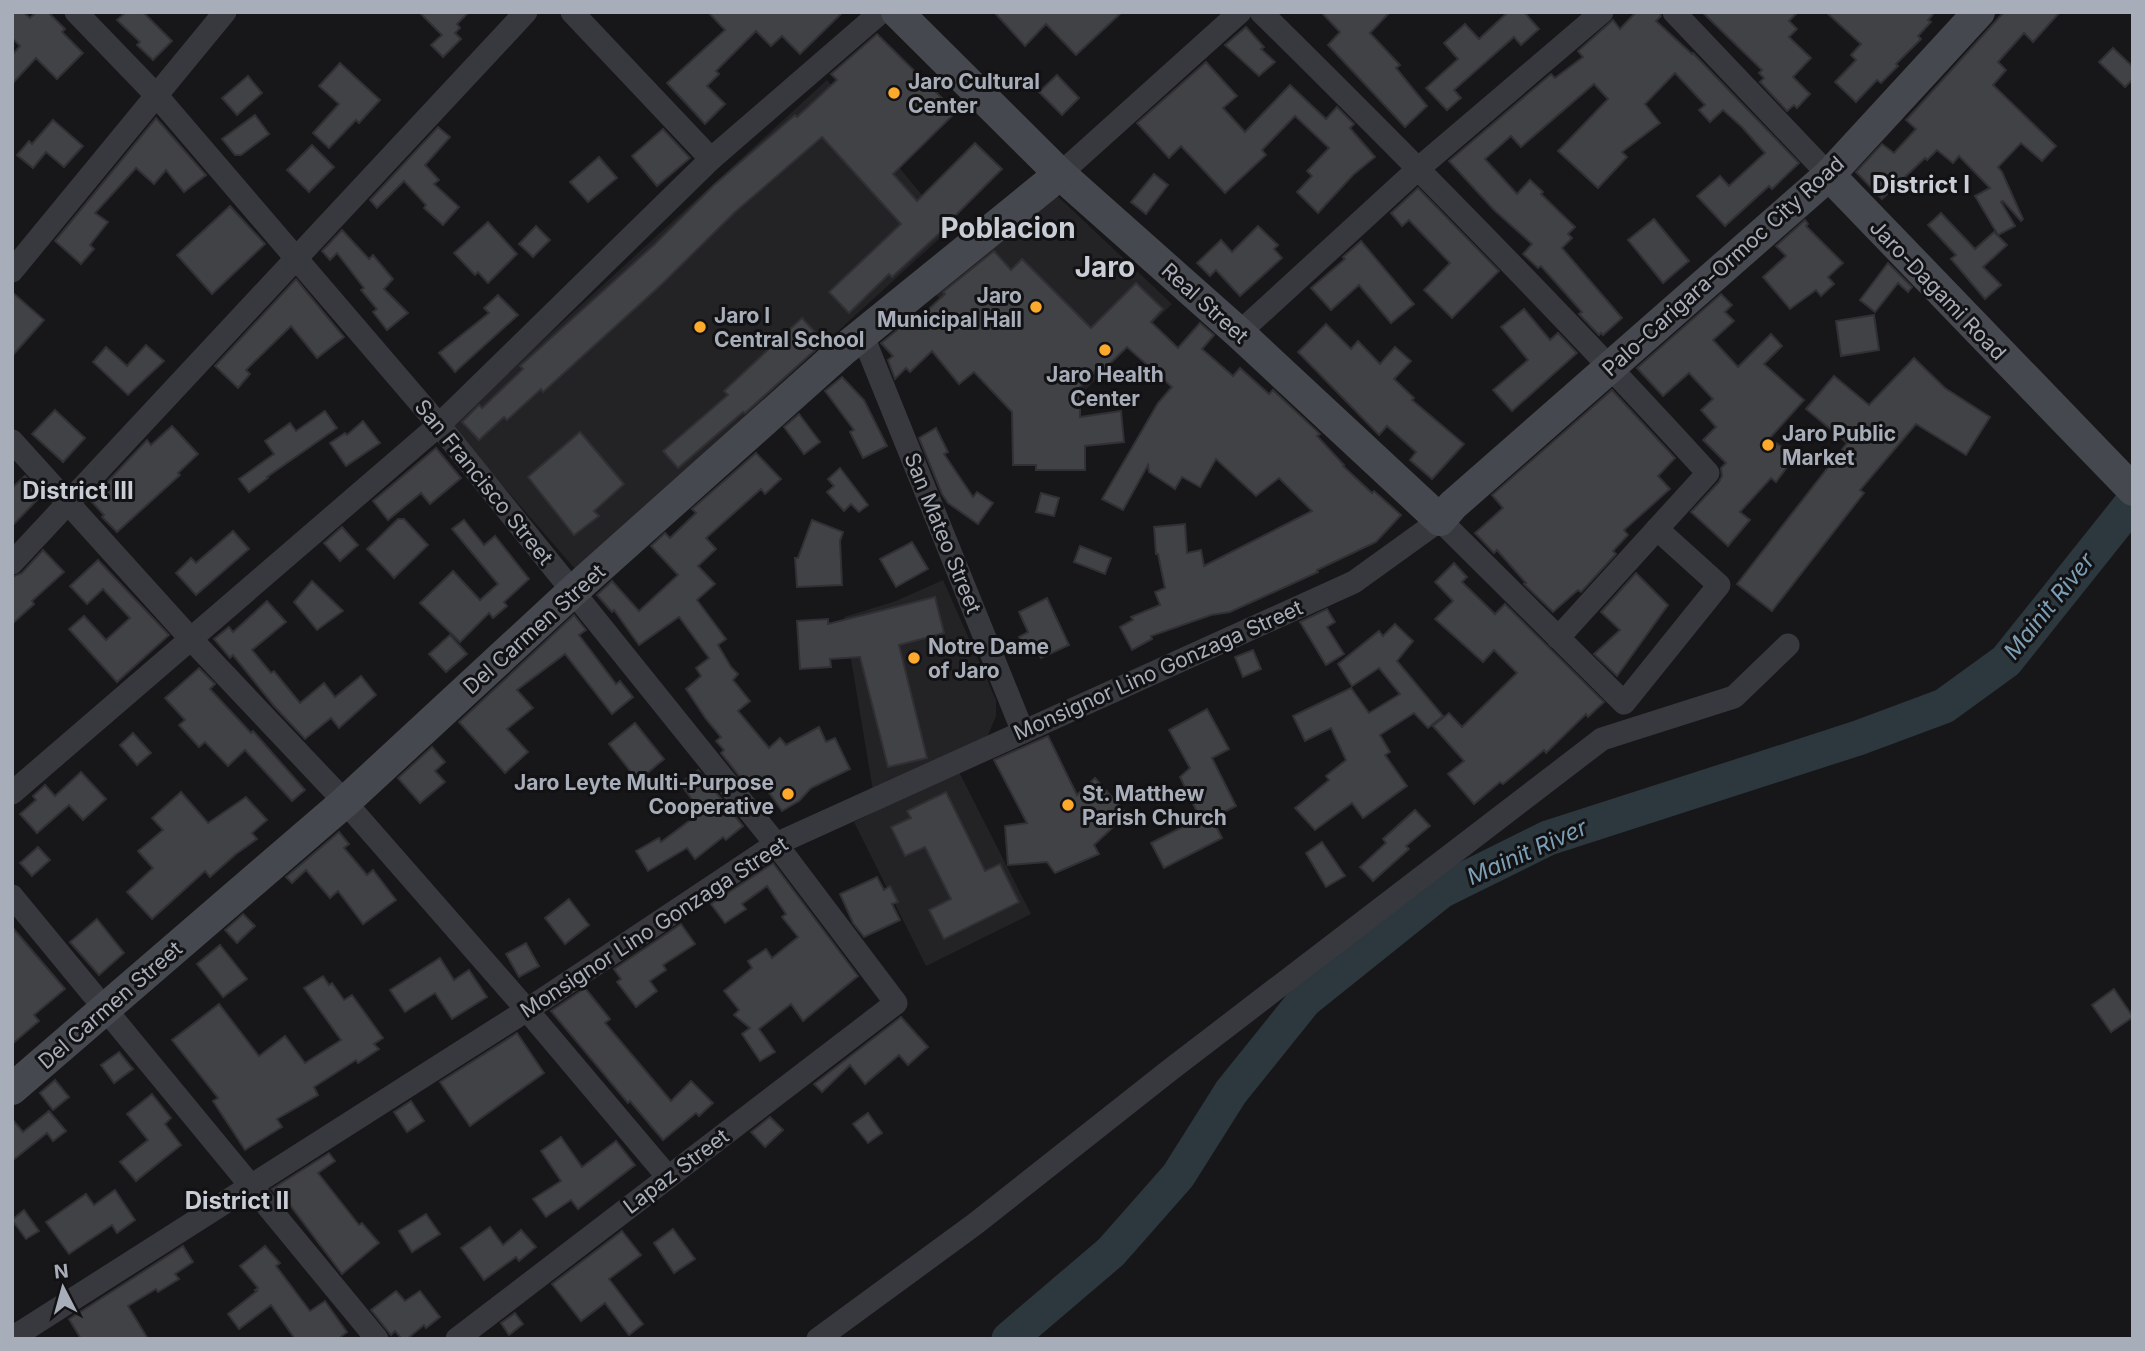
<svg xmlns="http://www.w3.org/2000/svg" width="2145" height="1351" viewBox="0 0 2145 1351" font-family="Inter,sans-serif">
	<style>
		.built { fill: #232326 }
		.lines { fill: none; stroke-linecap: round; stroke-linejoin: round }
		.river { stroke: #2c373e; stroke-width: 35 }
		.building { fill: #414246; stroke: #313135; stroke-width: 2 }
		.street { stroke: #37393e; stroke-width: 23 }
		.secondary { stroke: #45484e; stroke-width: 32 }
		.poi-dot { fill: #fca92c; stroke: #121214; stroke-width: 2.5 }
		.labels { text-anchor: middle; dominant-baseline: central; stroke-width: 6; stroke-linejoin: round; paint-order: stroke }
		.poi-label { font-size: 21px; font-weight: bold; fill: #a8aeb9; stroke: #121214; text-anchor: start }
		.street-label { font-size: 21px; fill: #a8aeb9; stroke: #121214 }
		.water-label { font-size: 23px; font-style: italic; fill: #7d9fb6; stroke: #121214 }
		.quarter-label { font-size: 24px; font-weight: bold; fill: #c9cdd5; stroke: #121214 }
		.district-label { font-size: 28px; font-weight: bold; fill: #c9cdd5; stroke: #121214 }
	</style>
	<rect width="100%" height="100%" fill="#171719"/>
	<g class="built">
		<path d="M827 80 950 229 576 570 450 425Z"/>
		<path d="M1051 190 1172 304 1064 411 936 295Z"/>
		<path d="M943 580 996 700V716L988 735 969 752 873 791 844 617 896 601Z"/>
		<path d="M958 770 1031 914 926 966 854 822Z"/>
	</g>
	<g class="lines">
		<path class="river" d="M1009 1339 1111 1252 1178 1176 1231 1092 1305 1000 1441 891 1548 838 1858 738 1944 706 2006 661 2133 502"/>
	</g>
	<g class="building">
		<path d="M12 12H23L30 18 36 12H48L65 29 62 32 83 53 57 79 36 58 12 84V55L20 46 12 38Z"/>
		<path d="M126 12H143L172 41 153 60 137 45 140 42 117 20Z"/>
		<path d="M419 12H469L457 24 460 28 455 33 461 39 443 57 431 45 442 35Z"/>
		<path d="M708 12H843L800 54 782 36 771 46 756 31 716 71 719 74 707 86 725 104 705 124 667 83 725 30Z"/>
		<path d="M994 12H1122L1076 55 1046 24 1025 46Z"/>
		<path d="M1321 12H1390L1370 33 1400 65 1396 68 1427 106 1405 127 1328 45 1340 32Z"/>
		<path d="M1508 12H1524L1539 29 1521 45 1514 37 1454 90 1461 98 1447 110 1426 88 1458 59 1444 43 1465 24 1479 39Z"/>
		<path d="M1636 12H1660L1661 16 1656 21 1692 54 1693 53 1799 163 1772 189 1769 186 1725 226 1697 196 1720 176 1729 186 1765 153 1742 127 1723 110 1710 122 1699 110 1705 105 1675 73 1645 104 1660 123 1622 152 1627 157 1598 188 1558 151 1608 99 1594 84 1521 147 1511 136 1485 159 1517 194 1530 180 1543 192 1541 194 1575 227 1568 234 1572 238 1562 248 1622 318 1603 335 1601 333 1599 335 1579 314 1582 312 1541 266 1538 268 1523 254 1532 244 1494 210 1449 161 1551 74 1555 78 1583 57 1578 51 1613 20 1620 29Z"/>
		<path d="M1702 12H1798L1789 21 1797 29 1789 37 1811 58 1793 77 1810 94 1797 108 1794 105 1787 111 1760 82 1764 78 1759 73 1762 70Z"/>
		<path d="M1826 12H1935L1928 20 1931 22 1918 36 1921 39 1896 64 1898 66 1881 83 1877 80 1856 102 1835 82 1856 60 1851 55 1861 44Z"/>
		<path d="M2004 12H2060L2033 42 2024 33 1998 62 2006 70 1993 85 2056 146 2042 161 2021 143 1998 167 2002 172 2023 219 2021 221 2003 201 2001 202 2015 226 1998 235 1975 196 1990 188 1959 156 1953 163 1937 150 1927 160 1925 158 1882 199 1856 172 1882 144 1894 153 1916 129 1906 120Z"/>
		<path d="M1246 27 1264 47 1261 49 1275 62 1259 76 1225 45Z"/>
		<path d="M877 34 956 112 893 174 917 201 975 143 1002 169 942 229 943 230 892 277 889 274 849 313 829 292 901 224 822 137 735 212 662 284 543 392 541 389 507 420 504 417 479 440 462 422 479 405 482 408 523 369 520 366 655 244 714 185 795 115 797 117 837 80 831 74Z"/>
		<path d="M2113 48 2133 67V79L2125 87 2099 62Z"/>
		<path d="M1206 62 1237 96 1223 108 1245 132 1290 85 1326 119 1337 107 1354 124 1350 128 1375 157 1353 175 1318 213 1297 192 1312 176 1307 171 1329 148 1295 116 1262 150 1266 155 1225 193 1181 146 1169 158 1137 123Z"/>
		<path d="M340 63 380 100 359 123 356 120 329 148 313 133 339 104 319 86Z"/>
		<path d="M1057 75 1079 98 1062 115 1039 92Z"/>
		<path d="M248 76 262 93 237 115 222 98Z"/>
		<path d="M255 115 269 134 241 155H235L222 139Z"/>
		<path d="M156 118 206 175 184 192 166 170 154 184 136 168 95 213 108 222 90 245 94 249 81 264 55 241Z"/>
		<path d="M53 120 83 146 64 167 46 152 33 168 17 155 29 141 32 144Z"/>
		<path d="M438 127 450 137 425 165 439 180 434 184 459 207 443 225 424 208 426 205 404 181 377 208 370 200Z"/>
		<path d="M663 129 690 158 657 186 632 156Z"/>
		<path d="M312 145 334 167 309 192 287 170Z"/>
		<path d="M599 157 617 178 588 202 570 182Z"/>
		<path d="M1154 174 1168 185 1146 214 1131 202Z"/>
		<path d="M1418 188 1499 271 1452 318 1424 290 1450 263 1409 220 1402 226 1391 213Z"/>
		<path d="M230 206 265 244 212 294 177 255Z"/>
		<path d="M1941 213 1975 249 1994 232 2007 245 1983 267 2001 285 1985 299 1951 259 1956 255 1928 225Z"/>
		<path d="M1654 219 1689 261 1663 283 1628 240Z"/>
		<path d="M1805 220 1808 224 1806 226 1843 263 1828 277 1834 284 1821 296 1816 290 1790 309 1763 277 1786 256 1776 246Z"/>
		<path d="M488 222 517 254 488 283 478 272 475 275 454 253Z"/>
		<path d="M536 226 550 240 533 257 519 244Z"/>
		<path d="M1258 226 1278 245 1274 249 1282 258 1240 296 1216 270 1210 276 1197 263 1221 240 1232 252Z"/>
		<path d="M342 230 369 259 373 255 393 279 384 289 408 313 387 330 373 312 377 309 361 290 364 288 337 253 330 260 322 251Z"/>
		<path d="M1361 241 1414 304 1391 323 1359 285 1331 310 1311 288 1345 259 1343 257Z"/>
		<path d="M994 251 1011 270 1022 259 1091 328 1136 283 1163 309 1151 322 1178 348 1200 323 1214 335 1202 349 1233 376 1240 368 1269 394 1273 390 1320 434 1317 436 1344 465 1343 466 1372 493 1374 491 1401 515 1376 542 1317 570 1318 572 1230 612 1211 615 1151 636 1152 639 1132 650 1120 627 1133 620 1131 617 1160 605 1155 592 1165 588 1158 554H1156L1154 527 1185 524 1187 553 1201 550 1204 566 1312 511 1279 478 1256 496 1216 459 1200 487 1182 477 1175 489 1149 472 1148 465 1123 510 1102 499 1158 403 1172 387 1127 347 1099 374 1095 371 1080 387V417L1121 411 1124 442 1085 446V470H1036V465H1013L1012 412 974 372 959 384 932 351 910 372 906 368 895 379 888 360 893 356 881 343 912 318 916 321 945 294 943 292Z"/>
		<path d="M1888 263 1912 287 1908 292 1898 283 1875 312 1860 300Z"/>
		<path d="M296 279 344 337 317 358 291 326 246 370 250 374 238 388 215 366Z"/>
		<path d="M12 292 44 320 12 356Z"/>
		<path d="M1721 294 1732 305 1725 312 1734 321 1713 340 1738 367 1771 334 1782 346 1764 364 1804 400 1769 439 1796 455 1776 482 1771 478 1740 512 1750 520 1728 546 1691 512 1719 482 1722 476 1721 468 1726 463 1703 440 1716 427 1701 410 1713 399 1689 373 1663 396 1637 368Z"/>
		<path d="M498 295 518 315 455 372 439 353 489 313 484 308Z"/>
		<path d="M1524 309 1550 340 1558 333 1577 353 1512 411 1493 390 1528 360 1501 327Z"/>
		<path d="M1874 315 1879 350 1841 356 1836 321Z"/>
		<path d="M802 318 824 342 745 413 743 412 678 468 663 451 728 395 724 391Z"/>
		<path d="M1326 324 1351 349 1358 341 1380 364 1395 347 1411 361 1394 379 1414 398 1412 400 1464 444 1432 479 1410 460 1416 452 1387 426 1379 435 1298 352Z"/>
		<path d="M146 345 164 361 128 395 93 362 106 347 127 366Z"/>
		<path d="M1914 358 1945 388 1990 417 1966 455 1916 424 1860 490 1864 493 1772 611 1737 584 1847 443 1806 409 1834 376 1869 405Z"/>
		<path d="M842 377 864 400 887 446 863 458 850 432 854 430 825 391Z"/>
		<path d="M1612 390 1675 458 1658 476 1670 489 1624 530 1628 535 1613 551 1616 554 1581 592 1578 590 1553 612 1524 584 1526 583 1497 550 1494 553 1475 533 1503 508 1492 495Z"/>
		<path d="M55 410 85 438 63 462 32 434Z"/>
		<path d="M325 411 337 428 267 477 268 478 249 492 239 479 274 454 265 441 290 423 296 431Z"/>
		<path d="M799 414 820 442 804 454 784 427Z"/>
		<path d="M363 421 380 443 346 466 330 443 345 433 347 435Z"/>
		<path d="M172 426 198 454 178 473 180 475 117 532 102 517 104 515 90 500 147 440 151 445Z"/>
		<path d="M936 428 948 452 944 454 973 497 977 492 993 503 978 524 948 503 942 494 919 438Z"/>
		<path d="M580 432 624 484 594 511 599 516 574 535 528 477Z"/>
		<path d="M436 448 461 478 430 504 421 493 388 520 373 501Z"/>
		<path d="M756 453 781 479 765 494 761 489 706 538 716 549 698 566 715 584 697 600 726 639 718 645 731 667 738 674 733 680 750 701 738 711 769 748 780 738 786 745 819 727 826 742 835 738 850 769 811 788 799 801 782 811 758 777 747 786 721 753 724 750 716 741 721 737 706 719 686 689 701 676 696 668 709 658 679 617 639 645 614 610 612 612 597 595 612 581 639 611 678 575 651 546 665 533 670 538 696 513 692 509Z"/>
		<path d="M840 468 868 505 859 512 851 504 844 511 827 492 834 486 828 479Z"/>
		<path d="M25 476 38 491 34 495 38 499 12 526V488Z"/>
		<path d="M1041 493 1059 498 1054 516 1036 512Z"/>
		<path d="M398 519H404L428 545 394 578 367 549Z"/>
		<path d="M464 520 484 545 495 536 529 579 504 602 507 606 493 618 489 613 460 642 420 603 453 571 480 600 498 584 452 529Z"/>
		<path d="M812 520 843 532 840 541 842 585 797 587 795 558H798Z"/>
		<path d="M342 527 358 545 340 561 324 543Z"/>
		<path d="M233 531 249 549 196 595 176 573 191 558 196 563Z"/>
		<path d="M912 542 928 569 896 587 880 559Z"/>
		<path d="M1080 546 1111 558 1105 574 1074 562Z"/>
		<path d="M43 550 64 572 32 601 34 604 12 624V577L22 573Z"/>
		<path d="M98 560 169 635 117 682 69 629 84 616 106 640 130 618 103 589 87 604 70 586Z"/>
		<path d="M1454 563 1467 577 1462 582 1495 614 1505 604 1604 702 1588 717 1586 714 1546 753 1544 750 1503 784 1500 782 1474 804 1448 774 1464 761 1433 726 1449 713 1462 727 1517 673 1494 650 1483 662 1435 619 1453 601 1435 582Z"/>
		<path d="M1636 573 1668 605 1617 676 1594 654 1620 630 1601 612Z"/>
		<path d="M312 581 343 611 317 630 294 602Z"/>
		<path d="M935 597 944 633 899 645 927 758 888 767 860 657 830 659 831 667 800 669 797 621 828 619V624Z"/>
		<path d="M1047 598 1069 645 1041 658 1036 649 1027 653 1019 637 1028 632 1019 612Z"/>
		<path d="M267 601 286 622 252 650 271 673 274 671 300 703 324 683 335 697 361 676 376 695 339 728 331 718 305 739 274 706 233 655 230 658 214 639 229 627 233 632Z"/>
		<path d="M1327 609 1335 622 1327 627 1344 654 1326 665 1300 622Z"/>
		<path d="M574 615 586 630 579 635 616 684 620 681 633 697 612 714 565 654 517 690 533 708 507 729 528 752 505 773 459 722Z"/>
		<path d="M1395 624 1413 641 1397 661 1443 716 1428 728 1414 713 1380 735 1390 752 1385 755 1407 786 1363 818 1352 803 1315 830 1295 808 1329 780 1326 776 1346 760 1331 728 1305 741 1293 716 1351 688 1369 713 1400 694 1379 668 1352 686 1338 664 1379 631 1383 636Z"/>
		<path d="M450 635 467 654 446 672 429 654Z"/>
		<path d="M1253 650 1261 669 1243 677 1235 657Z"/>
		<path d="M199 668 215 684 210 689 251 733 253 731 305 790 292 801 245 750 228 766 205 742 199 747 179 725 185 720 165 698Z"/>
		<path d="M1207 709 1229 749 1212 758 1236 806 1212 818 1222 838 1164 868 1151 843 1200 818 1180 777 1190 768 1169 730Z"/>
		<path d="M635 723 664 759 638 781 609 744Z"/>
		<path d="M133 733 151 753 137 765 120 745Z"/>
		<path d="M1048 736 1077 795 1095 778 1127 814 1094 845 1099 854 1055 873 1047 862 1008 865 1005 826 1027 823 994 760Z"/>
		<path d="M432 747 445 762 435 771 445 782 420 803 398 778Z"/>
		<path d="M698 770 743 826 726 840 723 837 695 859 687 848 648 871 636 851 659 838 661 842 701 812 680 783Z"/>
		<path d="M81 772 106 799 83 820 69 805 37 833 20 814 36 800 33 796 45 785 55 796Z"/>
		<path d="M181 792 208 823 246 797 267 820 252 833 257 839 236 854 210 877 205 871 152 919 127 892 153 868 138 851 163 830 152 818Z"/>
		<path d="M946 792 985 871 1000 864 1019 902 944 939 929 910 951 899 925 847 905 856 891 827 911 818 907 811Z"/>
		<path d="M1415 810 1430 826 1406 846 1409 849 1373 881 1360 867 1386 843 1383 839Z"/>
		<path d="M339 832 349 844 344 848 367 875 373 870 396 900 363 924 338 891 330 898 306 870 292 883 286 877Z"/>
		<path d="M1322 842 1345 876 1326 887 1306 853Z"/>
		<path d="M38 847 50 860 32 876 20 863Z"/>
		<path d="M773 863 858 976 803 1021 791 1004 759 1029 775 1052 760 1061 742 1034 750 1028 734 1015 739 1010 724 991 752 968 748 961 766 949 772 958 798 937 782 917 786 914 767 886 742 904 746 909 725 923 711 904Z"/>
		<path d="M877 877 884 890 890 886 898 902 892 904 900 920 864 937 853 923 840 894Z"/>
		<path d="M569 899 589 925 565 944 545 918Z"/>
		<path d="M243 914 255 926 237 943 225 930Z"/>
		<path d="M97 919 124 953 99 975 70 942Z"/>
		<path d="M681 924 695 944 663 965 666 970 650 981 657 991 636 1007 617 982 621 979 614 969Z"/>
		<path d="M12 927 65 989 34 1015 39 1021 12 1044Z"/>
		<path d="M526 943 539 966 519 977 506 954Z"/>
		<path d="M220 945 247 979 223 997 197 964Z"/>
		<path d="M440 958 454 980 469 970 487 997 452 1019 435 993 405 1012 390 990Z"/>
		<path d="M323 976 329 985 332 983 344 1000 352 995 383 1038 374 1044 379 1049 358 1063 356 1060 314 1087 318 1095 277 1119 282 1127 245 1150 213 1101 218 1098 172 1040 219 1004 259 1056 285 1036 305 1063 341 1040 304 988Z"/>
		<path d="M585 988 610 1019 605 1023 671 1101 691 1081 713 1103 699 1116 696 1113 663 1140 630 1101 628 1103 551 1011Z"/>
		<path d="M2114 989 2133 1017 2111 1032 2092 1005Z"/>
		<path d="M901 1017 928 1047 908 1065 899 1055 865 1084 850 1065 822 1092 814 1084Z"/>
		<path d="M517 1033 544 1073 470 1126 440 1082Z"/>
		<path d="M119 1052 133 1069 114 1083 101 1065Z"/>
		<path d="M55 1080 69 1097 53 1110 40 1093Z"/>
		<path d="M152 1094 171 1118 165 1124 181 1145 136 1181 120 1162 148 1140 127 1114Z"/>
		<path d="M411 1101 424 1121 407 1132 394 1112Z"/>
		<path d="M49 1111 66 1131 53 1141 47 1133 12 1161V1119L23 1132Z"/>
		<path d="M868 1113 882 1133 868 1143 853 1124Z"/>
		<path d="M770 1117 783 1130 765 1147 751 1132Z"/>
		<path d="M561 1137 582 1167 616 1141 635 1165 578 1209 571 1200 546 1217 533 1199 561 1181 541 1151Z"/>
		<path d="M329 1153 335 1161 318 1173 359 1225 362 1223 379 1243 342 1274 283 1196 279 1198 272 1189Z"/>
		<path d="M115 1190 135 1220 117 1233 112 1225 69 1254 46 1222 86 1194 94 1205Z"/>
		<path d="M24 1210 39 1231 26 1239 12 1220Z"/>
		<path d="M426 1214 440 1234 412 1252 399 1231Z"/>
		<path d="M490 1227 503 1245 521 1230 536 1247 519 1261 516 1257 484 1280 461 1248Z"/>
		<path d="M673 1229 695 1259 674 1273 654 1243Z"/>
		<path d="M622 1231 641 1255 609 1279 643 1324 629 1335 605 1303 581 1321 552 1284Z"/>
		<path d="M183 1246 193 1262 175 1274 179 1279 158 1292 156 1289 128 1306 148 1339H81L69 1319Z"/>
		<path d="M265 1246 280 1263 276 1266 310 1311 325 1301 347 1332 338 1339H295L271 1305 239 1329 228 1314 257 1291 255 1290 258 1288 240 1266Z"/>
		<path d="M396 1291 405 1301 420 1291 440 1317 426 1328 424 1325 407 1339H402L395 1331 391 1335 371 1310Z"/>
		<path d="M515 1313 523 1324 509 1335 501 1323Z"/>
	</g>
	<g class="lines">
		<g class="street">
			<path d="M76 12 157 96 439 425 776 844 896 1003 457 1339"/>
			<path d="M572 12 711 159"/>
			<path d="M1674 12 1829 175"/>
			<path d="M1060 174 1240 12"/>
			<path d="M12 271 225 12"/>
			<path d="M1239 333 1419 168 1602 12"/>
			<path d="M862 334 1023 732"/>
			<path d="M12 441 190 638 345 802 527 1010 668 1177"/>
			<path d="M12 563 526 12"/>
			<path d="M1558 638 1657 529"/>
			<path d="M12 793 439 425 711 159 881 12"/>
			<path d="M12 896 377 1339"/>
			<path d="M12 1338 527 1010 776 844 1354 582 1440 520 1624 703 1719 585 1657 529 1708 473C1564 315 1414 163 1261 12"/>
			<path d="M818 1339 975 1224 1170 1070 1602 739 1734 697 1788 645"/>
		</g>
		<g class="secondary">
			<path d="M897 12 1060 174 1239 333 1440 520 1453 505 1829 175 1979 12"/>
			<path d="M1829 175 2133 490"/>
			<path d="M12 1089 345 802 572 592 843 350 1060 174"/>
		</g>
	</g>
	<g class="poi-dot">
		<circle cx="894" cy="93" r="7"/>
		<circle cx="1036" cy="307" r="7"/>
		<circle cx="700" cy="327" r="7"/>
		<circle cx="1105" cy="350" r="7"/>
		<circle cx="1768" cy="445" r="7"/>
		<circle cx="914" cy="658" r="7"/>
		<circle cx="788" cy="794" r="7"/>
		<circle cx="1068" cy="805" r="7"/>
	</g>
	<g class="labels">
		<g class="poi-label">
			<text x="908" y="81">Jaro Cultural<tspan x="908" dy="24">Center</tspan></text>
			<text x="1022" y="295" text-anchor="end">Jaro<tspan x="1022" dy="24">Municipal Hall</tspan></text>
			<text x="714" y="315">Jaro Ⅰ<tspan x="714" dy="24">Central School</tspan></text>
			<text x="1105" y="374" text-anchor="middle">Jaro Health<tspan x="1105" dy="24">Center</tspan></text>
			<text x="1782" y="433">Jaro Public<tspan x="1782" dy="24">Market</tspan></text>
			<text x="928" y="646">Notre Dame<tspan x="928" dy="24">of Jaro</tspan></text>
			<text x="774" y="782" text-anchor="end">Jaro Leyte Multi-Purpose<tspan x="774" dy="24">Cooperative</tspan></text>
			<text x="1082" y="793">St. Matthew<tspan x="1082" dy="24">Parish Church</tspan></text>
		</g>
		<g class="street-label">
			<text transform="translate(1723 266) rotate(-42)">Palo-Carigara-Ormoc City Road</text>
			<text transform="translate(1938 290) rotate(46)">Jaro-Dagami Road</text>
			<text transform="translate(1205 303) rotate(42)">Real Street</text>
			<text transform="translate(484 482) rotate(51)">San Francisco Street</text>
			<text transform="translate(943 533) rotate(68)">San Mateo Street</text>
			<text transform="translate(534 629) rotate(-42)">Del Carmen Street</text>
			<text transform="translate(1158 670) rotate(-24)">Monsignor Lino Gonzaga Street</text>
			<text transform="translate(654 927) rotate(-33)">Monsignor Lino Gonzaga Street</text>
			<text transform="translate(110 1005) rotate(-41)">Del Carmen Street</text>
			<text transform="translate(676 1171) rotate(-37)">Lapaz Street</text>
		</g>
		<g class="water-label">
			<text transform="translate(2049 606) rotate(-51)">Mainit River</text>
			<text transform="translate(1527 852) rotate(-24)">Mainit River</text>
		</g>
		<g class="quarter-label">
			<text x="1921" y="184">District Ⅰ</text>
			<text x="78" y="490">District Ⅲ</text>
			<text x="237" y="1200">District Ⅱ</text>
		</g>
		<g class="district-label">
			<text x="1008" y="228">Poblacion</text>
			<text x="1105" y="267">Jaro</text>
		</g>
	</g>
	<rect width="2145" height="1351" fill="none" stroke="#a8aeb9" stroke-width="28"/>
	<g transform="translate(63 1288) rotate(354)" stroke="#121214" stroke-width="5" paint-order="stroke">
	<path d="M0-5L12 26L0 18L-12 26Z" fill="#a8aeb9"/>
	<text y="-10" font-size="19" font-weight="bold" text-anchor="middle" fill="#a8aeb9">N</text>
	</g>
</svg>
